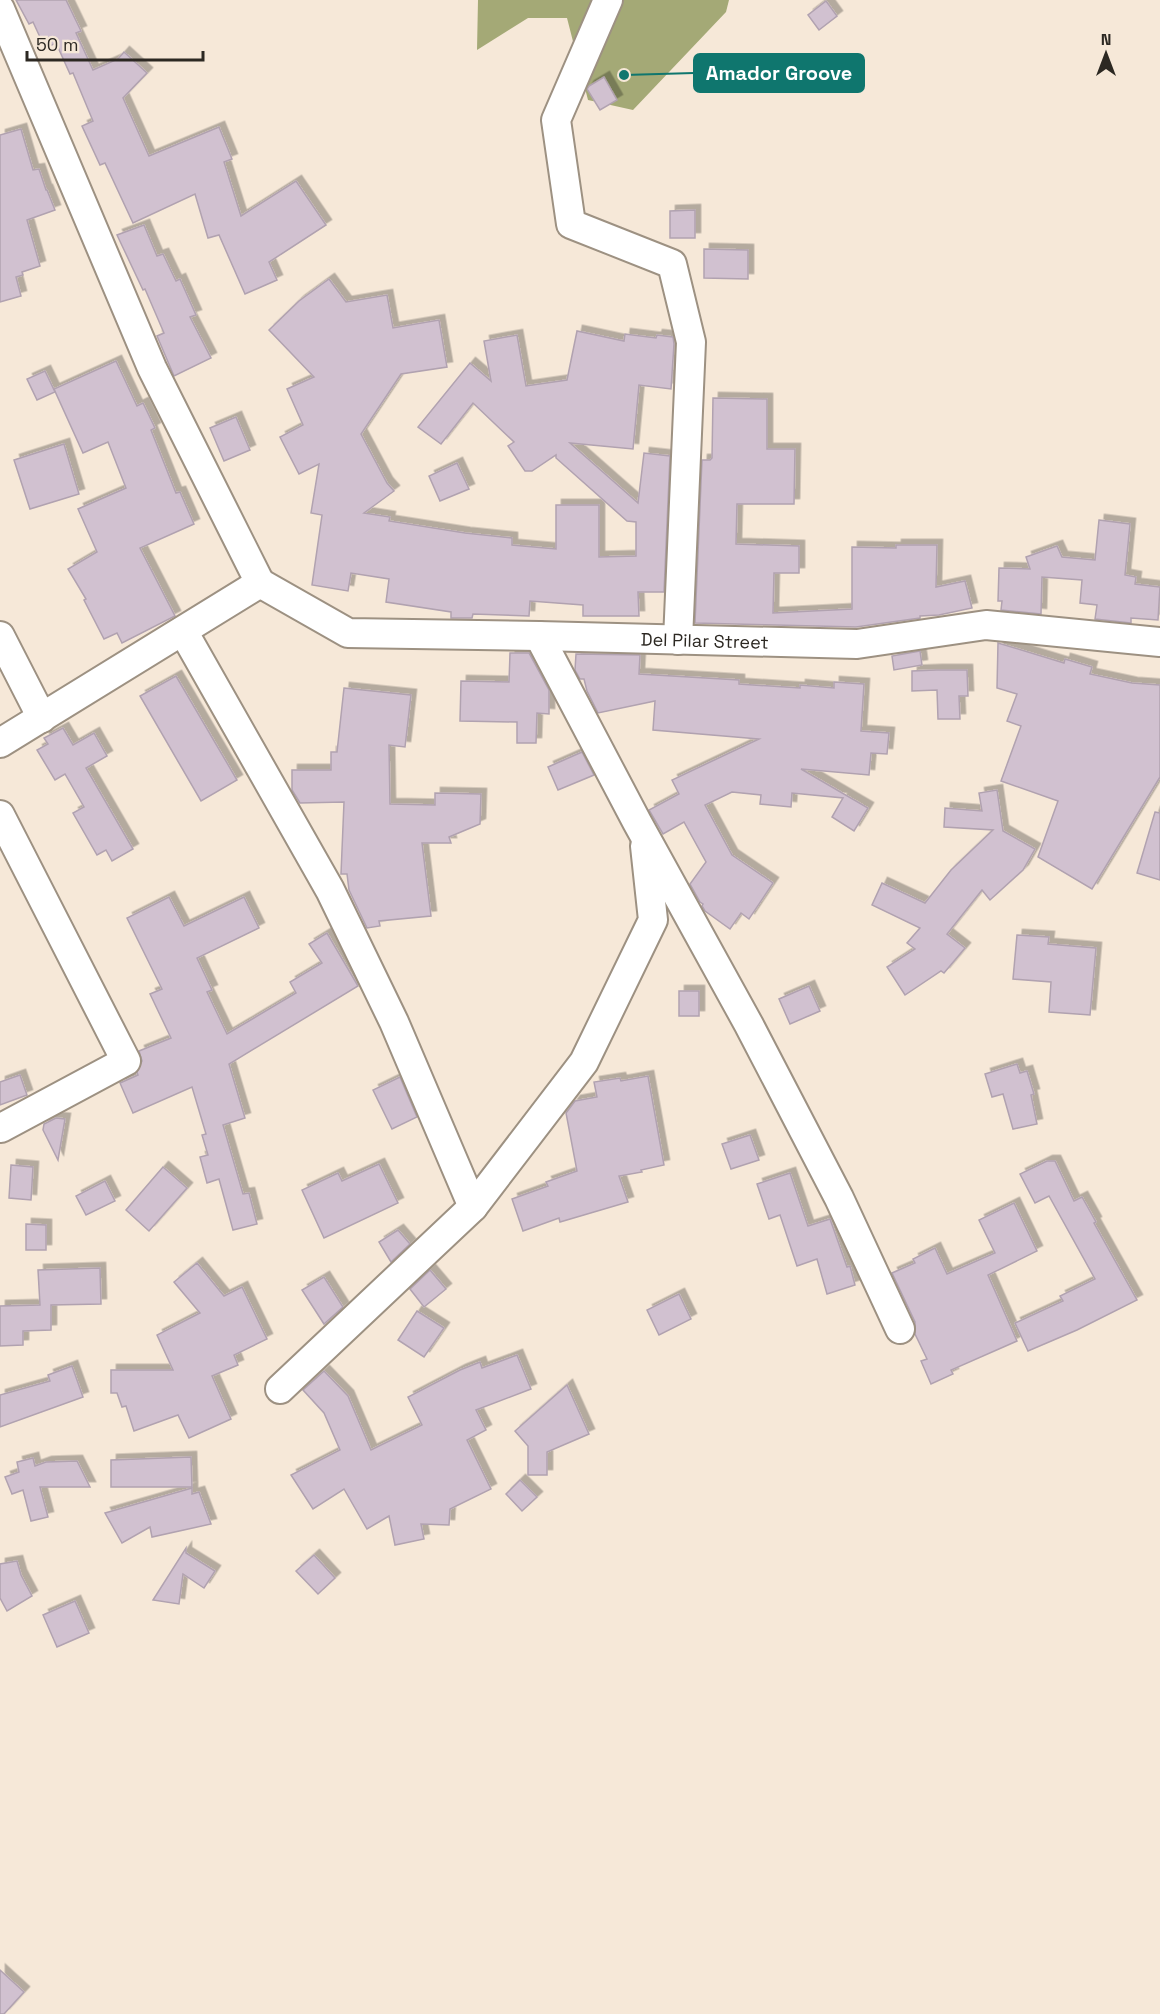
<svg xmlns="http://www.w3.org/2000/svg" width="1160" height="2014" viewBox="0 0 1160 2014" font-family="'Space Grotesk',sans-serif">
	<style>
		.forest { fill: #a4a976 }
		.building { fill: #d1c1d0; stroke: #b1a2b0; stroke-width: 1.5; filter: url(#shadow) }
		.lines { fill: none; stroke-linecap: round; stroke-linejoin: round }
		.minor-casing { stroke: #9d9182; stroke-width: 32 }
		.minor { stroke: #fff; stroke-width: 28 }
		.labels { text-anchor: middle; dominant-baseline: central; stroke-width: 6; stroke-linejoin: round; paint-order: stroke }
		.street-label { font-size: 18px; fill: #2c2822; stroke: #f6e8d8 }
		.leader { fill: none; stroke: #0f766e; stroke-width: 2 }
		.callout-dot { fill: #0f766e; stroke: #f6e8d8; stroke-width: 2 }
		.callout { fill: #0f766e; stroke: #0f766e; stroke-width: 2 }
		.callout-label { font-size: 20px; text-anchor: middle; font-weight: bold; fill: #fff }
	</style>
	<defs>
		<filter id="shadow"><feDropShadow dx="5.5" dy="-5.5" stdDeviation="0" flood-color="#0004"/></filter>
	</defs>
	<rect width="100%" height="100%" fill="#f6e8d8"/>
	<path class="forest" d="M478 0H729L726 12 633 110 588 100 567 18H528L477 50Z"/>
	<g class="building">
		<path d="M16 0H66L81 31 76 33 93 70 118 59 124 52 147 73 123 98 149 156 219 127 232 159 224 162 241 216 296 181 326 225 269 262 277 280 245 294 219 235 208 238 195 194 133 223 105 163 100 165 82 126 93 121 73 73 70 74 56 43 45 48 33 22 29 24Z"/>
		<path d="M826 1 837 16 819 30 808 15Z"/>
		<path d="M604 77 617 100 600 110 587 89 589 86Z"/>
		<path d="M21 129 33 170 39 169 46 190H47L55 210 27 220 40 266 22 272 23 275 16 277 21 296 0 302V135Z"/>
		<path d="M695 210V238H670V211Z"/>
		<path d="M144 225 157 256 163 254 176 281 180 279 196 315 190 317 211 358 174 376 157 336 164 333 145 289 143 290 117 235Z"/>
		<path d="M704 249 748 250V279L704 278Z"/>
		<path d="M329 279 346 302 387 295 393 328 439 320 447 367 401 374 361 434 387 483 394 491 364 513 390 517 389 521 465 533 512 538V545L556 549V505H599V557L636 556V522L627 521 556 458V455L532 471H525L508 446 514 442 473 403 441 444 418 427 470 363 491 381 484 341 517 335 526 386 567 380 577 331 624 341 625 334 656 338 657 335 673 337 674 344 671 389 639 385 633 449 570 443 638 503 644 453 670 456 664 592H638L639 616H583V605L530 601 529 616 473 614 472 618H451V612L386 602 389 579 351 573 348 591 312 585 322 515 311 513 319 464 299 474 280 437 303 425 287 389 314 377 269 330 299 301Z"/>
		<path d="M116 361 137 406 143 403 155 428 151 430 176 493 180 492 194 524 140 548 175 616 122 643 117 633 104 639 84 600 86 599 68 569 97 552 78 509 126 488 108 442 83 453 54 389Z"/>
		<path d="M45 371 55 392 37 400 27 379Z"/>
		<path d="M713 398 767 399V449H795L794 504H737L736 544 799 546V573H774L773 613 852 609V547L896 548V545H937L936 587 965 581 972 608 939 615 920 616V618L856 627 695 623 702 460H710L712 458Z"/>
		<path d="M236 417 250 450 224 461 210 428Z"/>
		<path d="M64 444 79 494 30 509 14 460Z"/>
		<path d="M457 463 469 489 440 501 429 476Z"/>
		<path d="M1099 520 1130 524 1125 575 1136 577 1135 584 1160 587 1158 620 1131 618V623L1095 619 1097 605 1080 603 1082 580 1042 577 1041 614 1001 610 1002 601H998L999 568 1030 569 1026 557 1057 546 1062 557 1095 560Z"/>
		<path d="M998 643 1064 663 1065 659 1092 667 1090 674 1132 683 1160 685V777L1092 889 1038 857 1058 801 1001 781 1021 726 1007 721 1017 694 997 688Z"/>
		<path d="M920 651 922 665 894 670 892 656Z"/>
		<path d="M510 653H529L549 690V714L537 713 536 743H517V722L460 721 461 681 509 682Z"/>
		<path d="M576 654 640 655 639 674 739 680V684L800 688V685L834 688V682L864 684 861 731 889 733 887 754 871 753 869 775 801 769 868 808 854 831 832 817 843 798 792 793 791 807 760 804 761 795 732 792 705 805 732 855 773 883 749 919 741 913 730 929 705 911 702 906 703 904 700 902 690 884 706 862 684 822 663 834 649 810 679 794 672 780 759 739 653 730 655 701 598 713 587 691 584 679H580L575 670Z"/>
		<path d="M936 670H967L968 696H959L960 719H938L937 690 912 691V671Z"/>
		<path d="M176 676 237 780 201 801 140 696Z"/>
		<path d="M344 688 411 695 405 747 389 745 390 804 435 805V793L481 794 480 824 449 837 451 843H422L431 916 379 921 380 926 367 928 349 890 347 874H341L344 802 300 803 292 790V770H331V752H337Z"/>
		<path d="M63 728 73 745 94 733 107 756 86 768 133 849 112 861 106 850 97 855 73 813 84 807 65 774 55 780 37 750 48 744 44 738Z"/>
		<path d="M582 752 594 775 558 790 548 767Z"/>
		<path d="M997 790 1003 831 1035 849 1023 870 990 900 982 890 947 934 965 948 944 973 941 971 905 995 887 967 915 949 907 943 920 928 872 905 882 883 925 903 951 870 993 830 944 827 945 808 982 811 979 793Z"/>
		<path d="M1155 812 1160 813V880L1137 873Z"/>
		<path d="M169 897 184 926 244 897 259 928 197 958 212 990 207 992 227 1034 296 993 290 982 322 963 309 944 327 933 358 986 229 1064 245 1118 223 1125 243 1194 249 1193 257 1224 233 1230 219 1179 207 1183 200 1157 208 1155 202 1135 206 1134 192 1087 133 1113 120 1083 138 1075 137 1072 142 1061 139 1051 171 1038 150 994 162 989 127 918Z"/>
		<path d="M1017 935 1049 937 1048 944 1096 948 1090 1015 1049 1012 1051 982 1013 979Z"/>
		<path d="M809 986 820 1011 790 1024 779 999Z"/>
		<rect x="679" y="991" width="20" height="25"/>
		<path d="M1017 1064 1020 1073 1027 1071 1034 1094 1031 1095 1037 1124 1013 1129 1003 1094 992 1097 985 1074Z"/>
		<path d="M20 1075 27 1095 0 1105V1082Z"/>
		<path d="M648 1076 664 1165 641 1170 642 1172 619 1176 628 1202 560 1222 559 1218 523 1231 512 1199 548 1186 546 1182 577 1171 566 1113 575 1101 597 1097 594 1082 620 1078 621 1081Z"/>
		<path d="M400 1077 417 1117 392 1129 373 1090Z"/>
		<path d="M56 1118 65 1119 58 1160 43 1130 44 1124Z"/>
		<path d="M750 1135 759 1160 731 1169 722 1144Z"/>
		<path d="M1047 1161H1055L1074 1201 1082 1197 1096 1222 1094 1223 1137 1300 1077 1330 1028 1351 1015 1323 1063 1301 1060 1296 1095 1279 1049 1196 1035 1203 1020 1174Z"/>
		<path d="M379 1164 398 1203 324 1238 302 1190 338 1173 342 1181Z"/>
		<path d="M11 1165 33 1167 31 1200 9 1198Z"/>
		<path d="M163 1167 187 1188 149 1231 126 1210Z"/>
		<path d="M790 1173 808 1226 830 1219 847 1267 850 1266 855 1285 827 1294 817 1259 797 1266 780 1215 769 1219 757 1184Z"/>
		<path d="M105 1181 115 1201 86 1215 76 1196Z"/>
		<path d="M1014 1203 1037 1251 988 1275 1017 1341 951 1370 953 1374 931 1384 921 1361 927 1359 915 1334V1322L892 1273 915 1263 913 1259 935 1248 947 1274 995 1253 979 1220Z"/>
		<path d="M26 1224 46 1225V1250H26Z"/>
		<path d="M398 1230 410 1244 391 1262 379 1242Z"/>
		<path d="M197 1263 224 1296 242 1287 267 1339 234 1355 238 1365 212 1376 231 1419 189 1438 178 1415 134 1431 126 1406 122 1407 117 1393H111V1370H173L157 1335 200 1313 174 1282Z"/>
		<path d="M100 1268 101 1304 51 1305V1330L23 1331V1345L0 1346V1306L40 1305 38 1270Z"/>
		<path d="M430 1270 446 1289 424 1307 410 1289Z"/>
		<path d="M324 1277 343 1307 324 1324 302 1290Z"/>
		<path d="M679 1294 691 1319 659 1335 647 1310Z"/>
		<path d="M417 1311 444 1328 424 1357 398 1340Z"/>
		<path d="M517 1355 531 1389 476 1410 486 1430 467 1440 491 1489 450 1509 449 1525 421 1524 424 1539 395 1545 389 1516 367 1529 344 1489 313 1509 291 1475 340 1450 324 1413 303 1390 324 1371 348 1396 371 1450 422 1425 408 1397 460 1370 480 1362 482 1368Z"/>
		<path d="M72 1366 83 1397 0 1427V1395L50 1381 48 1375Z"/>
		<path d="M567 1385 589 1434 547 1452V1475H528V1446L515 1431Z"/>
		<path d="M191 1457 192 1487H111V1460Z"/>
		<path d="M33 1458 35 1466 46 1462 77 1461 90 1487H40L48 1517 31 1521 23 1490 12 1494 5 1477 19 1472 17 1462Z"/>
		<path d="M520 1480 537 1497 522 1511 506 1494Z"/>
		<path d="M192 1488V1494L199 1492 211 1524 152 1537 150 1527 122 1543 105 1513Z"/>
		<path d="M186 1548V1553L215 1571 204 1588 183 1574 179 1604 153 1600Z"/>
		<path d="M314 1555 335 1578 318 1594 296 1571Z"/>
		<path d="M17 1561 21 1575 32 1596 7 1611 0 1598V1564Z"/>
		<path d="M75 1601 89 1633 57 1647 43 1615Z"/>
		<path d="M0 1970 24 1992 4 2014H0Z"/>
	</g>
	<g class="lines">
		<g class="minor-casing">
			<g id="minor">
				<path d="M608 0 556 120 571 224 672 264 691 342 678 640"/>
				<path d="M0 9 152 368 260 583"/>
				<path id="s1" d="M260 583 348 633 539 636 857 644 986 625 1160 642"/>
				<path d="M183 631 330 890 394 1022 473 1207"/>
				<path d="M0 636 42 718"/>
				<path d="M539 636 637 822 749 1025 839 1198 900 1329"/>
				<path d="M0 743 260 583"/>
				<path d="M0 815 126 1061 1 1128"/>
				<path d="M280 1389 473 1207 584 1062 653 920 645 846"/>
			</g>
		</g>
		<use href="#minor" class="minor"/>
	</g>
	<g class="labels">
		<g class="street-label">
			<text stroke="none"><textPath href="#s1" startOffset="458">Del Pilar Street</textPath></text>
		</g>
	</g>
	<path class="leader" d="M624 75L694 73"/>
	<circle class="callout-dot" cx="624" cy="75" r="6"/>
	<rect class="callout" x="694" y="54" width="170" height="38" rx="6"/>
	<g class="callout-label">
		<text x="779" y="80">Amador Groove</text>
	</g>
	<g transform="translate(1106 54)" stroke="#f6e8d8" stroke-width="4.5" paint-order="stroke">
	<path d="M0-4.5L10 22L0 15L-10 22Z" fill="#2c2822"/>
	<text y="-9" font-size="16" font-weight="bold" text-anchor="middle" fill="#2c2822">N</text>
	</g>
	<path d="M27 51v9h176v-9" fill="none" stroke="#2c2822" stroke-width="3"/>
	<text x="36" y="51" font-size="18" fill="#2c2822" stroke="#f6e8d8" stroke-width="4.5" paint-order="stroke">50 m</text>
</svg>
